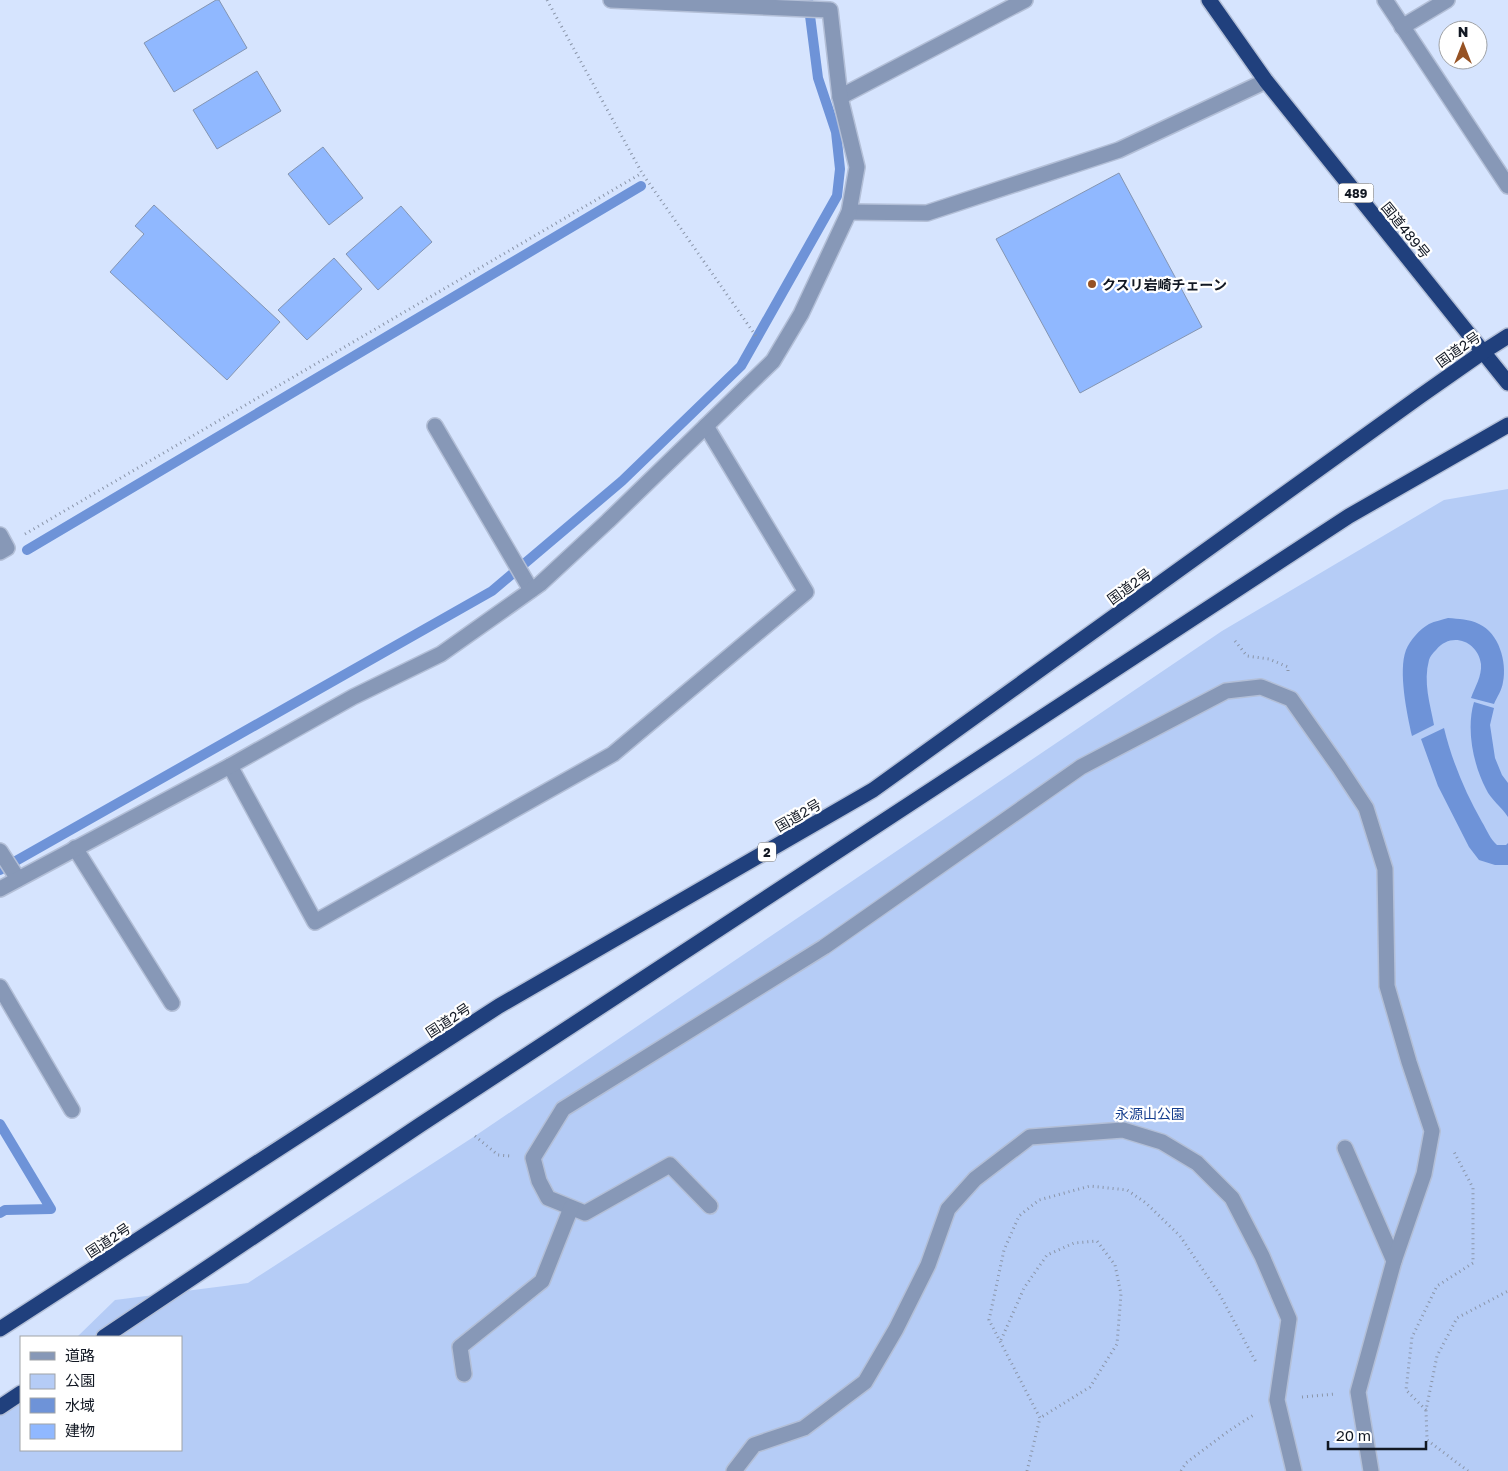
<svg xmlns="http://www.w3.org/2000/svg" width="1508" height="1471" viewBox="0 0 1508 1471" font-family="'Golos Text','Noto Sans JP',sans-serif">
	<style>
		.green { fill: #b5ccf6 }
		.water { fill: #6e93d8 }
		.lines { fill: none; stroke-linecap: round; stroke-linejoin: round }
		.stream { stroke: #6e93d8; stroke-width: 10 }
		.building { fill: #90b8ff; stroke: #8495b2 }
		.minor-casing { stroke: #b3bfd7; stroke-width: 18 }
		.highway-casing { stroke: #b3bfd7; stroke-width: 18 }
		.path { stroke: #8a95a9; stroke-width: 3; stroke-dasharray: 1 4; stroke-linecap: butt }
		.minor { stroke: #8798b7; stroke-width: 15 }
		.highway { stroke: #20407d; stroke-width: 15 }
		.poi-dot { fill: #965224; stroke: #fff; stroke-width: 2 }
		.labels { text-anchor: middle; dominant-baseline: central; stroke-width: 4.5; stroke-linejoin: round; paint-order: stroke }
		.shield { fill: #fff; stroke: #595d65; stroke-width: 1 }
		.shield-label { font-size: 12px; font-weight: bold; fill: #121823 }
		.street-label { font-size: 14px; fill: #121823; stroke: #fff }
		.poi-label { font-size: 14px; font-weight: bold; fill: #121823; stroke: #fff; text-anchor: start }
		.park-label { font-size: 14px; fill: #153e8e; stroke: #fff }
	</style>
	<rect width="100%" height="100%" fill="#d6e4fe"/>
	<path class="green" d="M1508 489V1471H0V1415L21 1394V1450H181V1337H77L115 1300 248 1283 475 1136 1222 631 1444 500Z"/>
	<g class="water">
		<path d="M1448 618C1459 619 1469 619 1479 624 1499 633 1507 662 1503 682 1502 690 1497 697 1494 704L1471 698C1475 687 1482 676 1481 664 1478 641 1451 631 1436 650 1433 653 1430 656 1429 660 1423 682 1430 704 1434 725L1412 736C1407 714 1398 671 1406 650 1410 640 1420 629 1429 624 1435 621 1442 620 1448 618Z"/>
		<path d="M1474 702 1494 708 1490 725 1495 758 1502 775 1508 783V817C1502 807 1491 800 1486 789 1473 764 1466 729 1474 702Z"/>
		<path d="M1444 728C1452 761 1465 792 1482 822 1487 830 1490 839 1497 845H1506L1508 843V865H1495L1479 860 1469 847 1438 786 1421 739Z"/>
	</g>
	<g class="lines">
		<g class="stream">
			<path d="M27 550 641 186"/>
			<path d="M0 870 492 591 622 481 741 366 837 196 840 169 836 132 818 78 808 0"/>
			<path d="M0 1124 51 1209 5 1210 0 1213"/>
		</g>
	</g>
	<g class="building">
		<path d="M216 0H219L247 48 174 92 144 43Z"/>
		<path d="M257 71 281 111 217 149 193 110Z"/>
		<path d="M323 147 363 198 329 225 288 174Z"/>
		<path d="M1119 173 1202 327 1080 393 996 239Z"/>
		<path d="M154 205 280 322 227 380 110 272 144 234 135 226Z"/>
		<path d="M401 206 432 242 378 290 346 254Z"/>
		<path d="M334 258 362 289 307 340 278 310Z"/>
	</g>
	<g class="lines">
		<g class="minor-casing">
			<g id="minor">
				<path d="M1385 0 1508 186"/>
				<path d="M1402 27 1447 0"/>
				<path d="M840 97 1025 0"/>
				<path d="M849 212 927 213 1119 150 1266 81"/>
				<path d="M435 426 531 590"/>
				<path d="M0 535 7 548 0 552"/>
				<path d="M230 766 315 922 613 754 806 592 706 426"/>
				<path d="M75 848 172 1003"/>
				<path d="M0 851 18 879"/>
				<path d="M0 889 230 766 353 697 441 654 540 584 608 521 773 361 801 314 849 212 857 167 840 97 830 10 611 0"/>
				<path d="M0 987 72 1110"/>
				<path d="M1345 1148 1394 1261"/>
				<path d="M710 1206 670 1165 585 1213 548 1198 539 1181 533 1158 563 1109 824 947 1081 767 1226 691 1261 687 1291 699 1339 767 1366 808 1385 869 1387 986 1409 1062 1432 1131 1424 1174 1394 1261 1358 1392 1371 1471"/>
				<path d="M464 1374 460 1347 542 1281 571 1208"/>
				<path d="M734 1471 754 1445 804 1428 865 1382 896 1329 928 1265 948 1209 975 1179 1030 1137 1123 1130 1162 1142 1197 1163 1232 1198 1262 1256 1289 1319 1277 1400 1294 1471"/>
			</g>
		</g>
		<g class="highway-casing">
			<g id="highway">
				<path d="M1209 0 1266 81 1508 383"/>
				<path d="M0 1329 499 1006 873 790 1419 397 1483 352 1508 336"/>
				<path d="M104 1337 420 1125 1349 516 1508 425"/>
				<path d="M0 1407 21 1393"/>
			</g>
		</g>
		<g class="path">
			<path d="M547 0 642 173 758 339"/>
			<path d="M25 534 642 173"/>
			<path d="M1235 641 1247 656 1269 659 1288 667V671"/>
			<path d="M475 1136 498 1155 510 1156"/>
			<path d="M1001 1340 1024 1288 1047 1255 1074 1243 1097 1241 1115 1265 1121 1294 1117 1344 1090 1387 1040 1418"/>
			<path d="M1302 1397 1335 1394"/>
			<path d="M1426 1410 1406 1390 1412 1337 1437 1286 1473 1263V1188L1453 1150"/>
			<path d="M1027 1471 1040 1418 989 1320 1004 1250 1019 1216 1039 1200 1090 1186 1127 1190 1146 1203 1180 1236 1220 1295 1257 1364"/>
			<path d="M1181 1471 1186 1463 1230 1430 1255 1414"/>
			<path d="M1468 1471 1427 1440 1426 1410 1437 1356 1457 1318 1508 1291"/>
		</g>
		<use href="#minor" class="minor"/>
		<use href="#highway" class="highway"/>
	</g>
	<circle class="poi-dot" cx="1092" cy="284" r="5"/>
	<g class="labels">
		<g class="shield">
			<rect x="1338.5" y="183.5" width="35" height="19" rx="4"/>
			<rect x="758" y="842.5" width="18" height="19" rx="4"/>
		</g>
		<g class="shield-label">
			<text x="1356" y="193">489</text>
			<text x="767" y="852">2</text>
		</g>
		<g class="street-label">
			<text transform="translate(1406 230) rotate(51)">国道489号</text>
			<text transform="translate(1458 349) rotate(-35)">国道2号</text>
			<text transform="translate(1129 586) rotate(-36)">国道2号</text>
			<text transform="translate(798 815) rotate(-30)">国道2号</text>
			<text transform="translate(448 1020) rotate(-33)">国道2号</text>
			<text transform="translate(108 1240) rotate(-33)">国道2号</text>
		</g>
		<g class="poi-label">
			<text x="1102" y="284">クスリ岩崎チェーン</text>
		</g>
		<g class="park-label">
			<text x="1150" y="1113">永源山公園</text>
		</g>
	</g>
	<rect x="20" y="1336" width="162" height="115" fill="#ffffff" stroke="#a0a3a7"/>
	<rect x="30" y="1352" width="25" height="8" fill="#8798b7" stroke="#a0a3a7"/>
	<text x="65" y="1361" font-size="15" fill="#121823">道路</text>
	<rect x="30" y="1374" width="25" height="15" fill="#b5ccf6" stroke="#a0a3a7"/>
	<text x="65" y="1386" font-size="15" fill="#121823">公園</text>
	<rect x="30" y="1398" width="25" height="15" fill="#6e93d8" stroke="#a0a3a7"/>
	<text x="65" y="1411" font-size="15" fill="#121823">水域</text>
	<rect x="30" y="1424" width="25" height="15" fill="#90b8ff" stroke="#a0a3a7"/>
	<text x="65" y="1436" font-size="15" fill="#121823">建物</text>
	<g transform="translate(1463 45)"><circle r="24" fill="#ffffff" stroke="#a0a3a7"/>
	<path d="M0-4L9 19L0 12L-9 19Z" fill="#965224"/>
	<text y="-8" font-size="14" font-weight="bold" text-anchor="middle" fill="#121823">N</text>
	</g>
	<path d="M1328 1441v8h98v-8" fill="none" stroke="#121823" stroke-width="2.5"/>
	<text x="1336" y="1441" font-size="15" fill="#121823" stroke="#ffffff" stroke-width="4" paint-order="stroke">20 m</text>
</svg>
